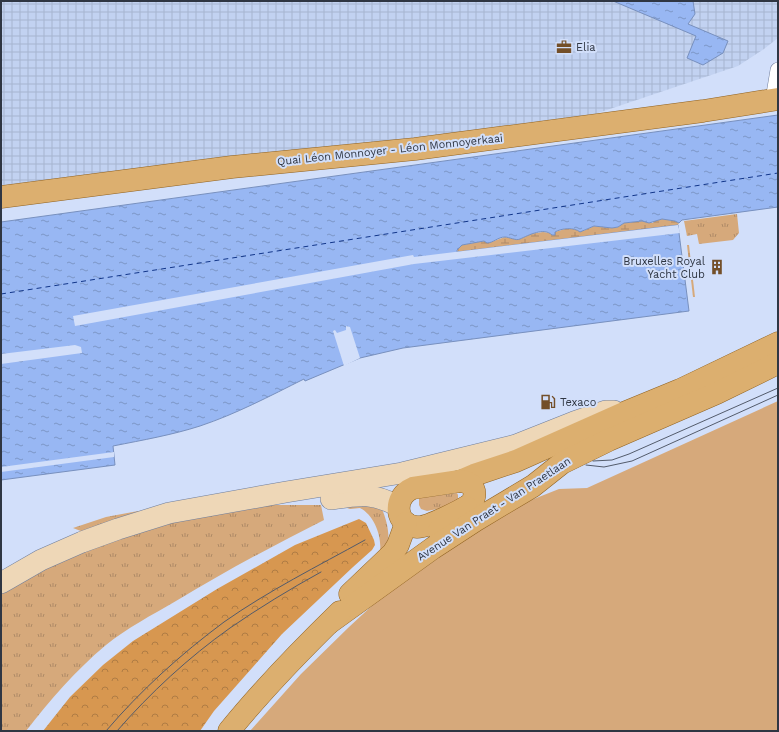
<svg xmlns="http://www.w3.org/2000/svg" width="779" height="732" viewBox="0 0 779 732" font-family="'Work Sans',sans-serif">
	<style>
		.industrial { fill: url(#industrial-grid) }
		.grass { fill: url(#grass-tufts) }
		.forest { fill: url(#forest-crowns) }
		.wetland { fill: url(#wetland-marsh) }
		.garden { fill: #d6a97b }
		.water { fill: url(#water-ripples); stroke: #7890be }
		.pier { fill: #d2dffa }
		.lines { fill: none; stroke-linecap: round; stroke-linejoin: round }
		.ferry { stroke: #113589; stroke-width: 1; stroke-dasharray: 5 4; stroke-linecap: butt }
		.street-casing { stroke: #6e7d9b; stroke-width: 16 }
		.secondary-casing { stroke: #6e7d9b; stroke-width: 22 }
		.primary-casing { stroke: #906221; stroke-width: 23 }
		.street { stroke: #fff; stroke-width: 15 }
		.secondary { stroke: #eed7b7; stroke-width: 21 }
		.primary { stroke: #dcaf6f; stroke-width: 22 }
		.tram { stroke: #535b6b; stroke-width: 1 }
		.labels { text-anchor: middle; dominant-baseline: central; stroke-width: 4; stroke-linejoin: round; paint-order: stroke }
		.poi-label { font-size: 11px; fill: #2f3643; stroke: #d2dffa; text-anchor: start }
		.street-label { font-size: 11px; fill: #2f3643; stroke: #d2dffa }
	</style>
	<defs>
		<pattern id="industrial-grid" width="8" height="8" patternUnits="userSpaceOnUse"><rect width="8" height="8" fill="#c2d2f1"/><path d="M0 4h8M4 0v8" fill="none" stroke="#a7b5d0"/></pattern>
		<pattern id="grass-tufts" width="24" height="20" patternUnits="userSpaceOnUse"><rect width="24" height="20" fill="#d6a97b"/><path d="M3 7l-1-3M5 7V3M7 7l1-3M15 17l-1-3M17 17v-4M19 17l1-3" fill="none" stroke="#ae8a66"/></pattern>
		<pattern id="forest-crowns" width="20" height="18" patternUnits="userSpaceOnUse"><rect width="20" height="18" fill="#d79750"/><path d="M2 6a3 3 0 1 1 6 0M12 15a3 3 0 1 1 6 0" fill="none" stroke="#af7c44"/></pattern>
		<pattern id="wetland-marsh" width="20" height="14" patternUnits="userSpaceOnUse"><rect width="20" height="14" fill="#d6a97b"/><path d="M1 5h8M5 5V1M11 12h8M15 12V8" fill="none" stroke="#ae8a66"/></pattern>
		<pattern id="water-ripples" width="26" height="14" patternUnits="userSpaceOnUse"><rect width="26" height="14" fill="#98b7f3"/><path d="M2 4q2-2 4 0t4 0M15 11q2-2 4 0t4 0" fill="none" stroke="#7c96c6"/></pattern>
	</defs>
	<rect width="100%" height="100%" fill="#d2dffa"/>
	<path class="industrial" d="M1 1H778V38L764 49 738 66 595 114 1 193Z"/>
	<g class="grass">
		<path d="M737 214 739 233 733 240 699 244 697 234 687 236 684 221Z"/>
		<path d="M687 245H689L695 297H693Z"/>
		<path d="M457 493 458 495V501L453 506 427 511 421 509 419 505V498Z"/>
		<path d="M367 500 381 507C386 517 390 533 388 545L380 551C382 536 374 515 360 508L350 509 344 507Z"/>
		<path d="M263 505H321L324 520C274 545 224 572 176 601 152 615 127 628 106 645 76 670 50 700 26 731H1V592L34 570 156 523Z"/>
		<path d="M138 511 139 514 86 533 73 528 106 517Z"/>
	</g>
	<path class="forest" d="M359 519 366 523 374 540 375 545 372 550 353 567 282 634 214 711 200 731H43L70 697 103 665 133 641 217 589 295 545Z"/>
	<path class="wetland" d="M662 219 675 221 679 223 678 225 457 252 458 248 462 245 484 241 491 242 505 237 520 239 530 234 543 232 550 233 552 235H555V232L565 229H574L583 231 594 226 612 228 618 227 624 223 642 221 653 223 654 221Z"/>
	<path class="garden" d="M778 401V731H250L301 674 349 627 376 602 506 510 559 489 587 488Z"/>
	<g class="water">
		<path d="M613 1H693L695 14 688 24 728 41 723 53 703 65 687 58 696 36Z"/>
		<path d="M778 115V207L682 220 679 223 675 221 662 219 649 223 642 221 624 223 618 227 612 228 594 226 580 232C574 227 562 228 555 232V235H552C544 227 529 235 520 239 516 241 509 237 505 237 498 237 493 243 487 243L484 241 462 245 457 250V252L678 225 689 311 403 348 360 358 305 381 304 379C270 396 236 414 200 426 172 435 143 440 113 446L115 465 1 480V222Z"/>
	</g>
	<g class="pier">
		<path d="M678 225 680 233 414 264 75 326 73 316 413 255 414 257Z"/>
		<path d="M346 326 350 327 360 358 344 366 333 331 335 330 337 333 346 330Z"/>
		<path d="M75 345 81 347 82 353 1 364V354Z"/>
		<path d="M114 452V457L1 472V467Z"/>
	</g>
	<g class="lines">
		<path class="ferry" d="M1 294 778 173"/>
		<g class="street-casing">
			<path id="street" d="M773 100 778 70"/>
		</g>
		<g class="secondary-casing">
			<g id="secondary">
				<path d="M331 499C359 495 372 492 398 506"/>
				<path d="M1 583 41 560 82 542 118 529 169 513 286 492 402 473 516 445 574 422 606 411H614"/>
			</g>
		</g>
		<g class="primary-casing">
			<g id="primary">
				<path d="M1 197 232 167 415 149 703 111 778 99"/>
				<path d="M460 481 474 475 516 461 624 413 680 390 778 343"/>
				<path d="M460 481C474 482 478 493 471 504 462 510 427 528 417 527 395 526 392 497 413 488Z"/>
				<path d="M439 531 466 507"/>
				<path d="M350 594 393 553 398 545 406 523"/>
				<path d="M329 623 433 548 476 520 533 486 562 463 609 440 717 393 778 363"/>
				<path d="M229 731C263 689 301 650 340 612"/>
			</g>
		</g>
		<use href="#street" class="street"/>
		<use href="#secondary" class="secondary"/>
		<use href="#primary" class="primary"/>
		<g class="tram">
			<path d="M593 461 612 460 629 454 778 388"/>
			<path d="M586 465 604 467 632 461 778 395"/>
			<path d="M106 731C141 690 181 654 224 622 268 591 318 566 365 540"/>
			<path d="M117 731C150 693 189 657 230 628 259 608 290 589 321 572"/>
		</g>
	</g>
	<defs>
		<g id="office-bare" transform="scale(1.2)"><path d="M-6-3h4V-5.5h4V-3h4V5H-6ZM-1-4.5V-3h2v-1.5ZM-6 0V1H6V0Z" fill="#734f29" stroke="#d2dffa" stroke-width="2.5" paint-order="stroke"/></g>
		<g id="building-bare" transform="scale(1.2)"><path d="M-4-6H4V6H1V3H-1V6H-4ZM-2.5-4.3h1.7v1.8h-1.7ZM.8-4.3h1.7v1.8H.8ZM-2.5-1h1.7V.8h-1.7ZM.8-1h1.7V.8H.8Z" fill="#734f29" stroke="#d2dffa" stroke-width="2.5" paint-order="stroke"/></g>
		<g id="fuel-bare" transform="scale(1.2)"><path d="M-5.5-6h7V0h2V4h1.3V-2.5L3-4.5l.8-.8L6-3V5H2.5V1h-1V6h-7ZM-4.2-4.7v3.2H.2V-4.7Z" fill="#734f29" stroke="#d2dffa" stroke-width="2.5" paint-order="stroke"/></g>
	</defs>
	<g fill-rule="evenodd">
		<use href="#office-bare" x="564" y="47"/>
		<use href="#building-bare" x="717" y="267"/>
		<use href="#fuel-bare" x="548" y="402"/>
	</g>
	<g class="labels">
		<g class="poi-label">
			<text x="576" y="47">Elia</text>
			<text x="705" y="261" text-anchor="end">Bruxelles Royal<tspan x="705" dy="13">Yacht Club</tspan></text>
			<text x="560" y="402">Texaco</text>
		</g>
		<g class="street-label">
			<text transform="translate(390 150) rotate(-6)">Quai Léon Monnoyer - Léon Monnoyerkaai</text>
			<text transform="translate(494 509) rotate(-33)">Avenue Van Praet - Van Praetlaan</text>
		</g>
	</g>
	<rect width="779" height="732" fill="none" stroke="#2f3643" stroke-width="4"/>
</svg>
